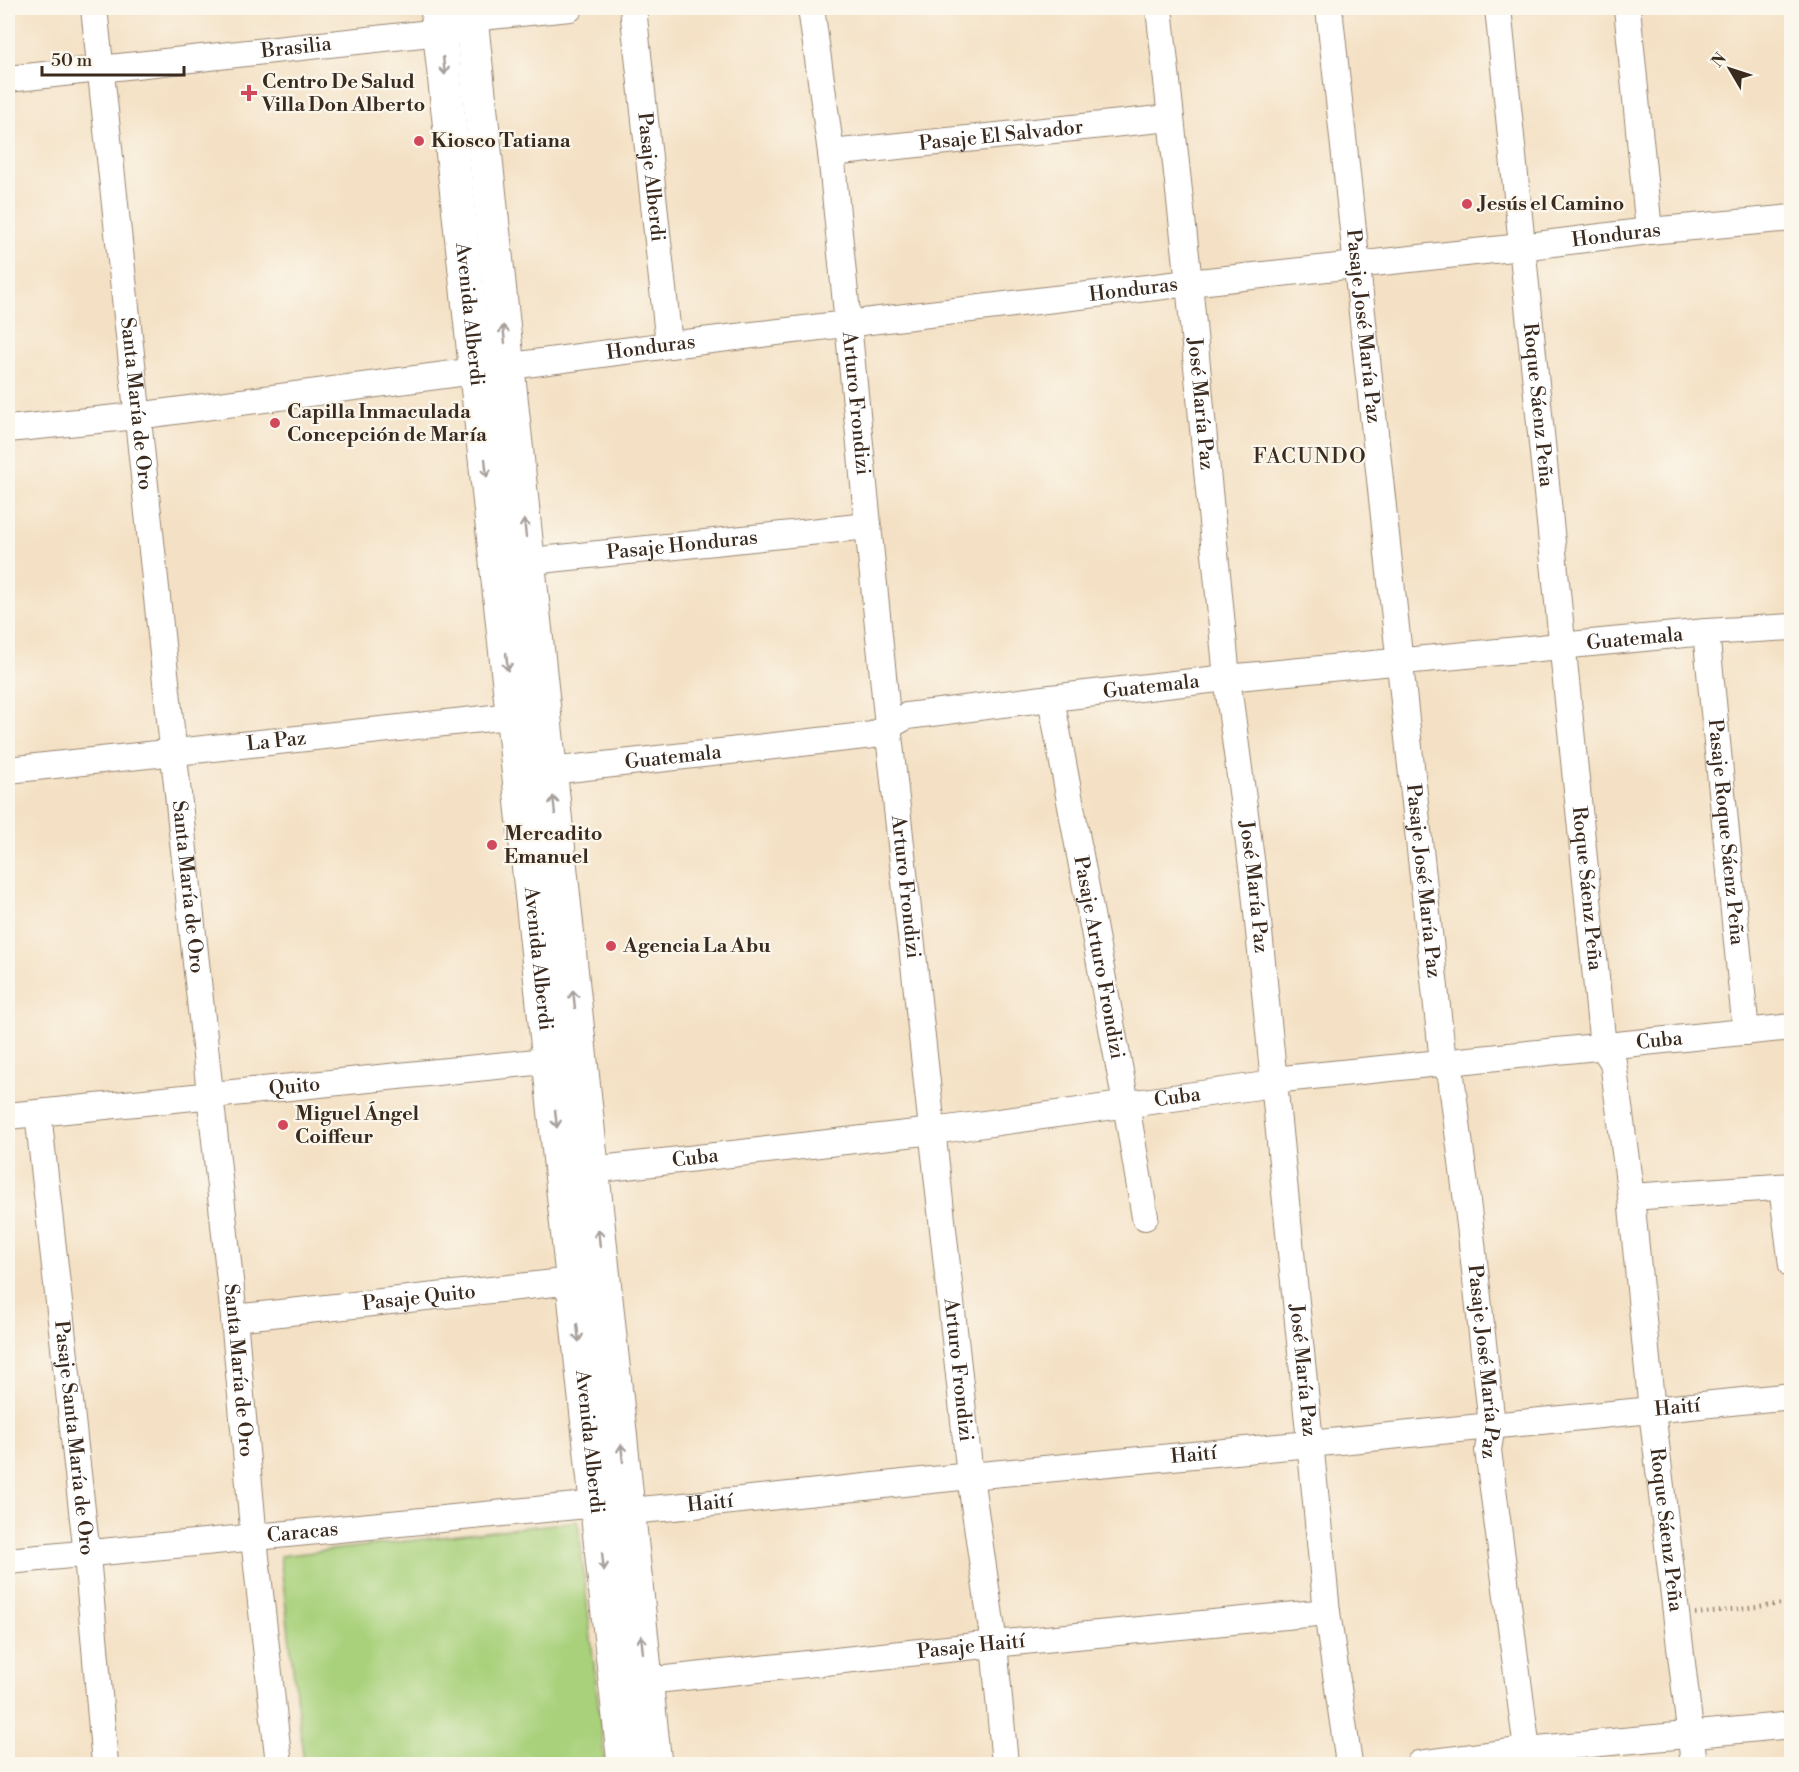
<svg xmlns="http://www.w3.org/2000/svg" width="1799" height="1772" viewBox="0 0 1799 1772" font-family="'Libre Bodoni',serif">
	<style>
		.green { fill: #a9d17c; stroke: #727e4d; stroke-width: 1.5 }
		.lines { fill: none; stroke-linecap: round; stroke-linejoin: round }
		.minor-casing { stroke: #988672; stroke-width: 28 }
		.major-casing { stroke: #988672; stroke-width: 35 }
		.path { stroke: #988672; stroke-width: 4; stroke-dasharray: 1.5 4.5; stroke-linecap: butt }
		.minor { stroke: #fff; stroke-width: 26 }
		.major { stroke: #fff; stroke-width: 33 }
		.oneway { stroke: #a79f9a }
		.poi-dot { fill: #d1495b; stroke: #fbf7ec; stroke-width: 2 }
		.labels { text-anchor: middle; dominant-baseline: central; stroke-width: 4.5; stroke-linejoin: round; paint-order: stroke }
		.street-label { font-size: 20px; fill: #3b2a1e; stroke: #fbf7ec }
		.poi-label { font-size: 20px; font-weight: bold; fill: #3b2a1e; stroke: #fbf7ec; text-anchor: start }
		.neighbourhood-label { font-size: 21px; letter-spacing: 1.5px; fill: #3b2a1e; stroke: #fbf7ec }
	</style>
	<rect width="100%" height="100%" fill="#fbf7ec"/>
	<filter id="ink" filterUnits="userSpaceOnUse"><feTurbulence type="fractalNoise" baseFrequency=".0167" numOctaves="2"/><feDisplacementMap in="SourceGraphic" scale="12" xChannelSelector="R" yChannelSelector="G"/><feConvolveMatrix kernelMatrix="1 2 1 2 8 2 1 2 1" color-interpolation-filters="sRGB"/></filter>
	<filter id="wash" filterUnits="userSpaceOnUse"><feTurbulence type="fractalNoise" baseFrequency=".008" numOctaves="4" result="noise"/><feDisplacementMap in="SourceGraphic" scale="24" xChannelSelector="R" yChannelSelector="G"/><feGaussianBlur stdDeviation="1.35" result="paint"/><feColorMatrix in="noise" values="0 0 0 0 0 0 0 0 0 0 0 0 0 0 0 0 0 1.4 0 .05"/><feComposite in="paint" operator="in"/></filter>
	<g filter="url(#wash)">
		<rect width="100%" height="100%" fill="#f4e1c5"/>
		<path class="green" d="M578 1521 605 1764H304L280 1556Z"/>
	</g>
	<g filter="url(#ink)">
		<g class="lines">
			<g class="minor-casing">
				<g id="minor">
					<path id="s1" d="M94 8 234 1318 254 1539 279 1764"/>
					<path id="s2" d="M633 8 669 345"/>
					<path id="s3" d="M811 8 831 153 888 726 970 1476 994 1644 1005 1764"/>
					<path id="s4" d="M1159 8 1189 283 1227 678 1254 882 1327 1612 1349 1764"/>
					<path id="s5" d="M1329 8 1443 1062 1451 1076 1470 1225 1492 1425 1488 1450 1527 1750"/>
					<path id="s6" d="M1498 8 1603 1047 1613 1062 1631 1197 1652 1411 1694 1764"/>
					<path d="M1627 8 1649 231"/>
					<path id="s7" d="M8 79 440 32 471 18 570 8"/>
					<path id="s8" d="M831 153 1170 118"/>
					<path id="s9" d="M8 429 137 416 669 345 1189 283 1521 247 1649 231 1792 218"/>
					<path id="s10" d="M512 563 868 526"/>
					<path id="s11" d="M1706 632 1746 1032"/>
					<path id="s12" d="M1051 698 1126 1104 1145 1217"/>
					<path id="s13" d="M8 770 529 714"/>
					<path id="s14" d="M532 773 873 735 907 716 1051 698 1227 678 1706 632 1792 627"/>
					<path id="s15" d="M38 1113 87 1555 105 1764"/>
					<path id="s16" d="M8 1116 565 1059"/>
					<path id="s17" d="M574 1172 933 1131 1259 1086 1273 1080 1792 1027"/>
					<path d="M1782 1187 1792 1265"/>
					<path d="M1631 1197 1792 1186"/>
					<path id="s18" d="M234 1318 591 1279"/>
					<path id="s19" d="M8 1561 597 1504 628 1511 674 1507 970 1476 1310 1444 1792 1396"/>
					<path id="s20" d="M628 1683 994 1644 1327 1612"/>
					<path d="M1419 1764 1527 1750 1792 1725"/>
				</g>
			</g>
			<g class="major-casing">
				<g id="major">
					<path id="s21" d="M437 8 624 1764"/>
					<path d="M470 8 655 1764"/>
				</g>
			</g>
			<path class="path" d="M1695 1614 1792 1603"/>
			<use href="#minor" class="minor"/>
			<use href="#major" class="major"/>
		</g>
		<defs><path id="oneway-shaft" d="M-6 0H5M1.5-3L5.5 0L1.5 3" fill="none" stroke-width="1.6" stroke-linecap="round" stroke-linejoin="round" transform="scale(1.5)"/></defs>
		<g class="oneway">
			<use href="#oneway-shaft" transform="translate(444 66) rotate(84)"/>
			<use href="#oneway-shaft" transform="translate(504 334) rotate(-96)"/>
			<use href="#oneway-shaft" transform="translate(486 468) rotate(84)"/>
			<use href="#oneway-shaft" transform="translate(525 528) rotate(-96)"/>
			<use href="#oneway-shaft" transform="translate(507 662) rotate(84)"/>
			<use href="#oneway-shaft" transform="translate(554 805) rotate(-96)"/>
			<use href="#oneway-shaft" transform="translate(574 999) rotate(-96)"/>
			<use href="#oneway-shaft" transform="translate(556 1119) rotate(84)"/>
			<use href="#oneway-shaft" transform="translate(599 1238) rotate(-96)"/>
			<use href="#oneway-shaft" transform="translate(578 1333) rotate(84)"/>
			<use href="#oneway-shaft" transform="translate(622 1453) rotate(-96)"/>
			<use href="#oneway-shaft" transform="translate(603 1562) rotate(84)"/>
			<use href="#oneway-shaft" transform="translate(642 1644) rotate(-96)"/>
		</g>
	</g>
	<g class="poi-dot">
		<path d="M246 84h6v6h6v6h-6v6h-6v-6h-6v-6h6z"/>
		<circle cx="419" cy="141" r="6"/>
		<circle cx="1467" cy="204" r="6"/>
		<circle cx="275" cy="423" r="6"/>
		<circle cx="492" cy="845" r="6"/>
		<circle cx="611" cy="946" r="6"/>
		<circle cx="283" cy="1125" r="6"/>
	</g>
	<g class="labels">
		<g class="street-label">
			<text stroke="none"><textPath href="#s7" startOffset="290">Brasilia</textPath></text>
			<text stroke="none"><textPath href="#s8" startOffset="171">Pasaje El Salvador</textPath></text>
			<text stroke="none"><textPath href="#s2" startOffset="170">Pasaje Alberdi</textPath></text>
			<text stroke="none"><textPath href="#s9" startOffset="1620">Honduras</textPath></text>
			<text stroke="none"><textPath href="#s9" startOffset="1134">Honduras</textPath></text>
			<text stroke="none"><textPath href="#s21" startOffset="308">Avenida Alberdi</textPath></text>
			<text stroke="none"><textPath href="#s5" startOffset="320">Pasaje José María Paz</textPath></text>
			<text stroke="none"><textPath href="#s9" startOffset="648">Honduras</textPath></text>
			<text stroke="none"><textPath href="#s1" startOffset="398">Santa María de Oro</textPath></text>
			<text stroke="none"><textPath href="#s3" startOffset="398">Arturo Frondizi</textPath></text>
			<text stroke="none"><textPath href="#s4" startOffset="398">José María Paz</textPath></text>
			<text stroke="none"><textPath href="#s6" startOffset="399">Roque Sáenz Peña</textPath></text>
			<text stroke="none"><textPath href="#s10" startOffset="171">Pasaje Honduras</textPath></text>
			<text stroke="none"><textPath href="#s14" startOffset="1114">Guatemala</textPath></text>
			<text stroke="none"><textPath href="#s14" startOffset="628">Guatemala</textPath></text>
			<text stroke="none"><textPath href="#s13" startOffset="270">La Paz</textPath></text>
			<text stroke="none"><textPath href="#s14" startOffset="142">Guatemala</textPath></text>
			<text stroke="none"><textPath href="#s11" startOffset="201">Pasaje Roque Sáenz Peña</textPath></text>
			<text stroke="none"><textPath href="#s5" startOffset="878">Pasaje José María Paz</textPath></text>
			<text stroke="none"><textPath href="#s1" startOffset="884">Santa María de Oro</textPath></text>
			<text stroke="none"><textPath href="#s3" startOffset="884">Arturo Frondizi</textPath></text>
			<text stroke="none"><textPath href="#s4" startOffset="884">José María Paz</textPath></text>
			<text stroke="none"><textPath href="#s6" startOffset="885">Roque Sáenz Peña</textPath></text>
			<text stroke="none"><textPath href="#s12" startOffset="264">Pasaje Arturo Frondizi</textPath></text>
			<text stroke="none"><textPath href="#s21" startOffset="956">Avenida Alberdi</textPath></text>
			<text stroke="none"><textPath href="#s17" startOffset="1094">Cuba</textPath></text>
			<text stroke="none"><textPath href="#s16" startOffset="288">Quito</textPath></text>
			<text stroke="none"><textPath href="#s17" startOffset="608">Cuba</textPath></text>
			<text stroke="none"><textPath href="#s17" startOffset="122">Cuba</textPath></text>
			<text stroke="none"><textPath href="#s18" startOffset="186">Pasaje Quito</textPath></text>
			<text stroke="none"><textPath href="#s5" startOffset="1364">Pasaje José María Paz</textPath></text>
			<text stroke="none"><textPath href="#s1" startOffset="1370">Santa María de Oro</textPath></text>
			<text stroke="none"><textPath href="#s3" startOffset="1370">Arturo Frondizi</textPath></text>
			<text stroke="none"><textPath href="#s4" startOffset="1370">José María Paz</textPath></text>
			<text stroke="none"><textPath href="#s19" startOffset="1678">Haití</textPath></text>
			<text stroke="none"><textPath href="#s15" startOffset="327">Pasaje Santa María de Oro</textPath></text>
			<text stroke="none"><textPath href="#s21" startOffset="1442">Avenida Alberdi</textPath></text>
			<text stroke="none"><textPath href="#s19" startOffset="1192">Haití</textPath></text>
			<text stroke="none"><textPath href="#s19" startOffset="706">Haití</textPath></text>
			<text stroke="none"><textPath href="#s6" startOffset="1533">Roque Sáenz Peña</textPath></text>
			<text stroke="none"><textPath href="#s19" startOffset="296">Caracas</textPath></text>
			<text stroke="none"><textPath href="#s20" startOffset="345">Pasaje Haití</textPath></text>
		</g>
		<g class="poi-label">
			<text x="262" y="82">Centro De Salud<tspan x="262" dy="23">Villa Don Alberto</tspan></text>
			<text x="431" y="141">Kiosco Tatiana</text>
			<text x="1479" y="204">Jesús el Camino</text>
			<text x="287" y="412">Capilla Inmaculada<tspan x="287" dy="23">Concepción de María</tspan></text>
			<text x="504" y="834">Mercadito<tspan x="504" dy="23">Emanuel</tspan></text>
			<text x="623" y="946">Agencia La Abu</text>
			<text x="295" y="1114">Miguel Ángel<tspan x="295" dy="23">Coiffeur</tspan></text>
		</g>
		<g class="neighbourhood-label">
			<text x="1310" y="457">FACUNDO</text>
		</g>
	</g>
	<rect width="1799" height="1772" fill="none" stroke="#fbf7ec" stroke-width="30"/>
	<g transform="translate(1730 69) rotate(309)" stroke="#fbf7ec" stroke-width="4.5" paint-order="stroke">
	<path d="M0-4.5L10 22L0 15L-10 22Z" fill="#3b2a1e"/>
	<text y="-9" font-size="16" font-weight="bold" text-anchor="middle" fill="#3b2a1e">N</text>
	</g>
	<path d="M42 66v9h142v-9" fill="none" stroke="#3b2a1e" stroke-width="3"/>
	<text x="51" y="66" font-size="18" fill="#3b2a1e" stroke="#fbf7ec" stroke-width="4.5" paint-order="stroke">50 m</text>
</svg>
